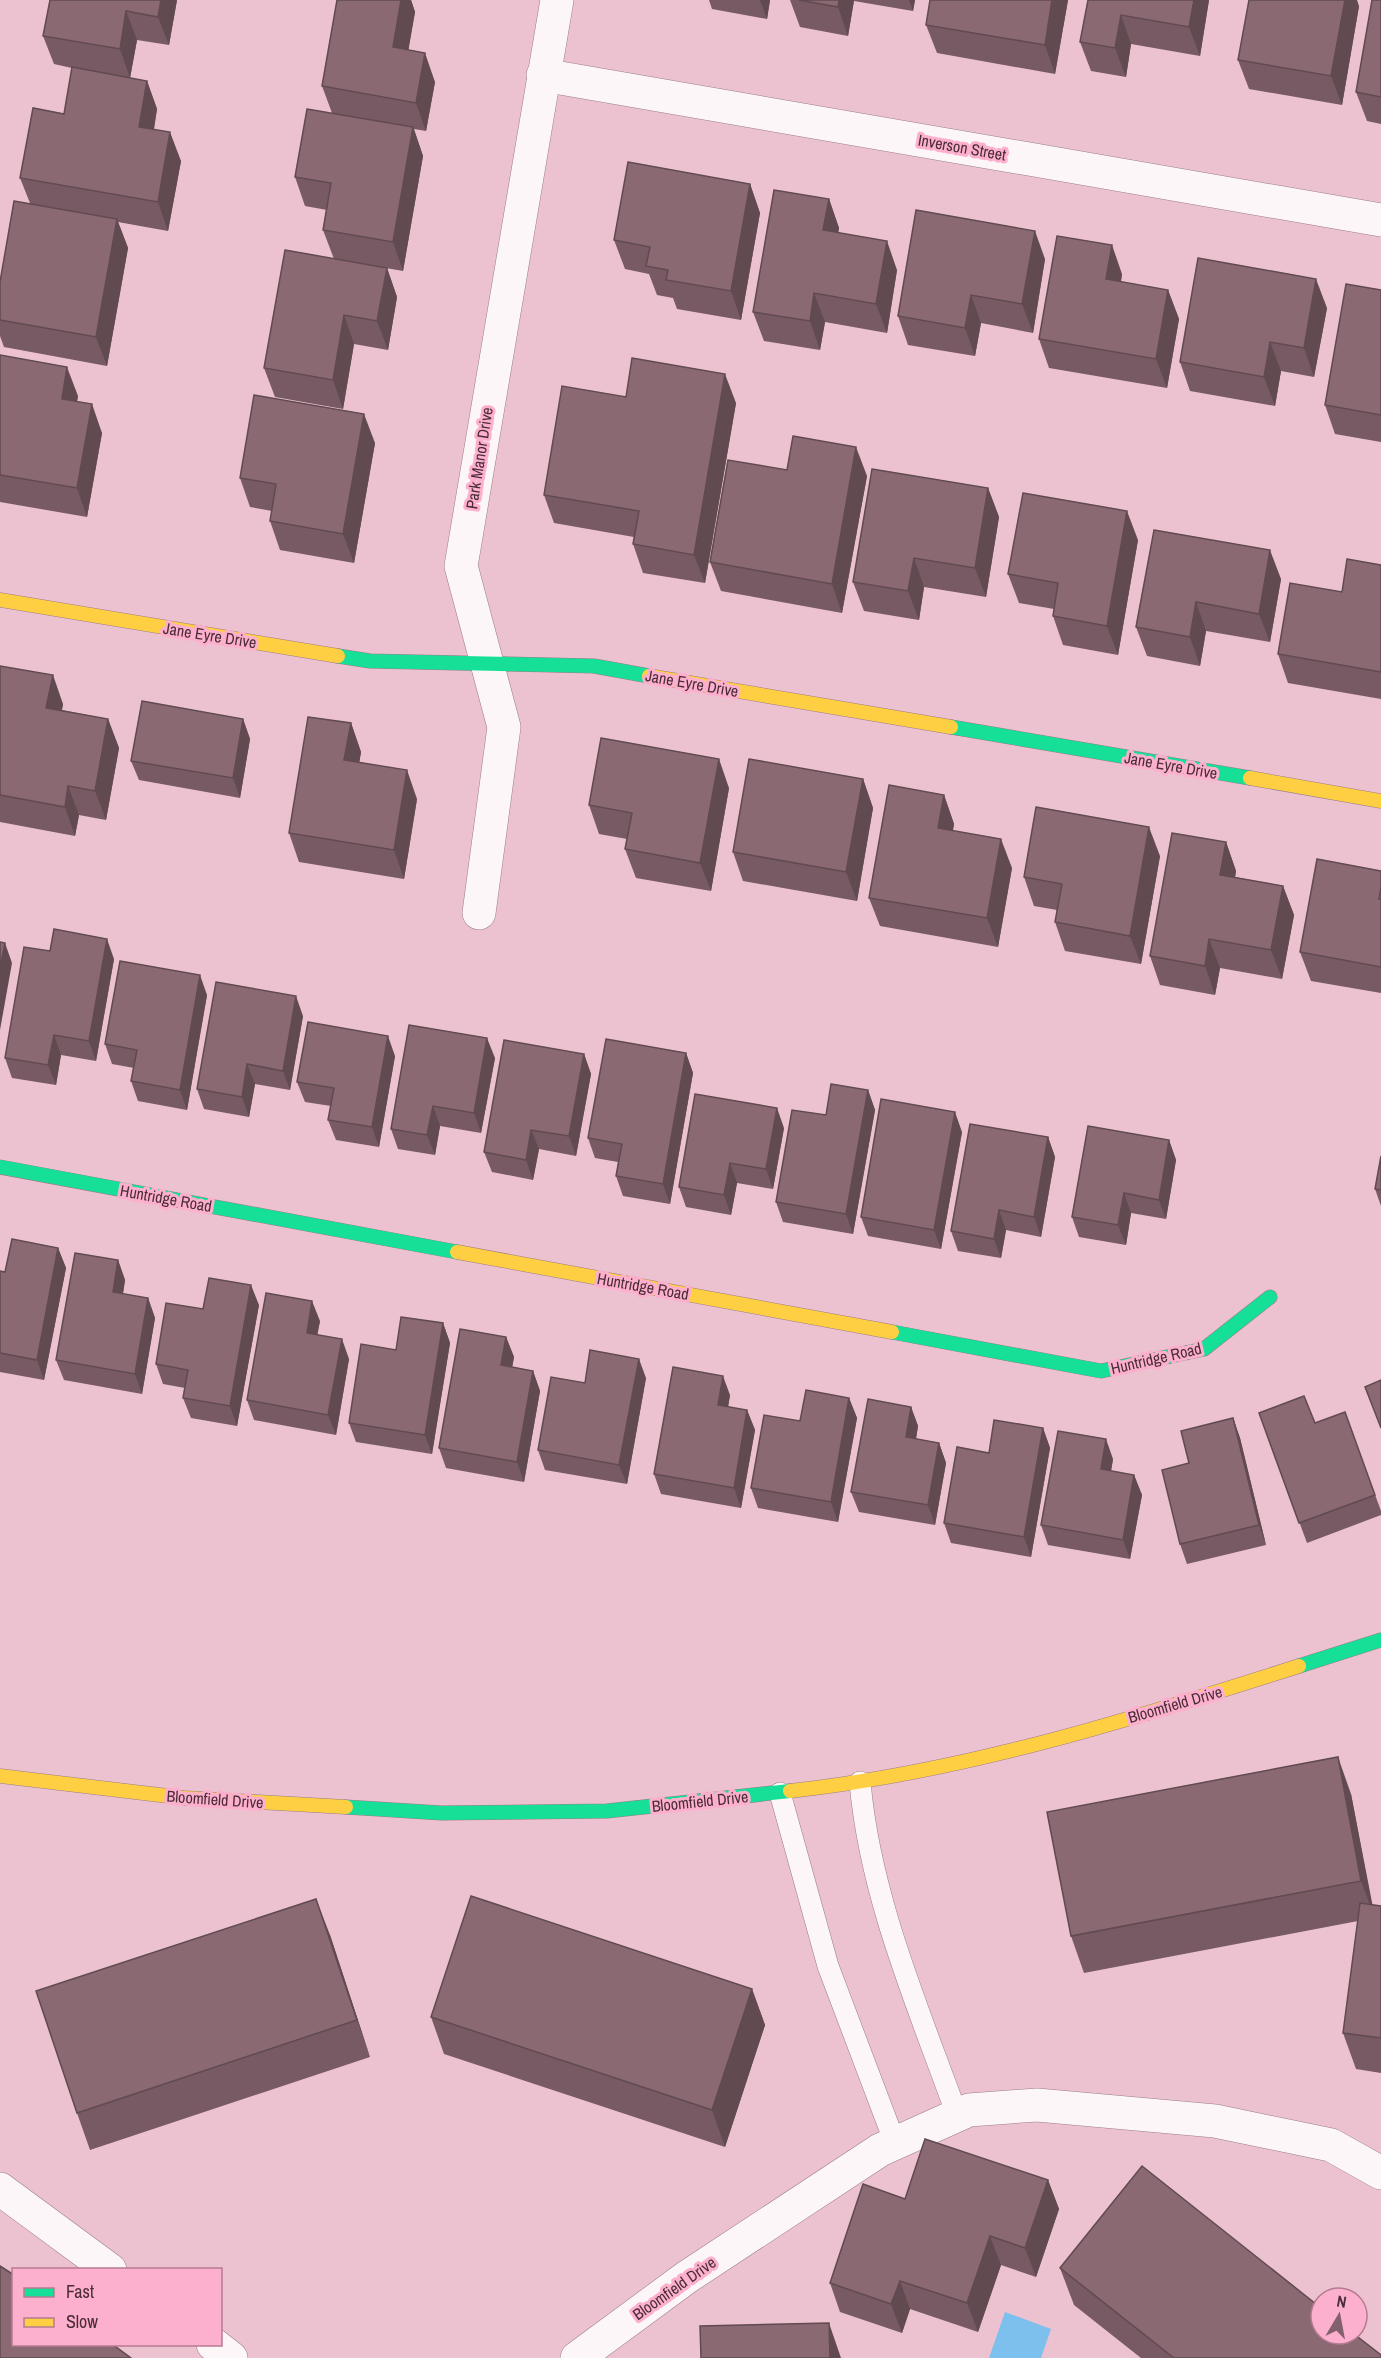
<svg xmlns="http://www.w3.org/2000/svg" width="1381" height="2358" viewBox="0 0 1381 2358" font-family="'Archivo Narrow',sans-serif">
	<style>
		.water { fill: #7dbfed }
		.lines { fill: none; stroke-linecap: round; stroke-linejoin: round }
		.lane-casing { stroke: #9b7c88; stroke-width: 22 }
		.street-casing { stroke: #9b7c88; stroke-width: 34 }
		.fast-casing { stroke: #9b7c88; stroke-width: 15 }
		.slow-casing { stroke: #9b7c88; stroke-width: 15 }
		.lane { stroke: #fcf6f8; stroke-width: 21 }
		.street { stroke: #fcf6f8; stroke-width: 33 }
		.fast { stroke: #16e098; stroke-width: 14 }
		.slow { stroke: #ffcf43; stroke-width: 14 }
		.wall { fill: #775a63 }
		.shaded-wall { fill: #614a50 }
		.building { fill: #8a6973; stroke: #614a50; stroke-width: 1.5 }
		.labels { text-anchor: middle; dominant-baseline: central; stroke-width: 6; stroke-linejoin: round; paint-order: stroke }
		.street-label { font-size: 16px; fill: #4a2c38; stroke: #fdb0cd }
	</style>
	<rect width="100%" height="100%" fill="#ecc2d1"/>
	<path class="water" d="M1005 2312 1051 2329 1041 2358H989Z"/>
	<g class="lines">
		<g class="lane-casing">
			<g id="lane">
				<path d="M860 1782C870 1897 918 2007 957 2115"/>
				<path d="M780 1793 828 1966 895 2143"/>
			</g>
		</g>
		<g class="street-casing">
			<g id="street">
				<path d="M543 75 1381 220"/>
				<path d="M479 913 504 727 461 566 557 0"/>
				<path d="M0 2189 110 2270"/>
				<path d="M213 2344 231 2358"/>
				<path d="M577 2358 687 2277 880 2150 969 2110 1037 2105 1215 2121 1331 2145 1381 2173"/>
			</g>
		</g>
		<g class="fast-casing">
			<g id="fast">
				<path d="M338 656 370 661 594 666 649 676"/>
				<path d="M951 727 1250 778"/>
				<path d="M0 1167 457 1252"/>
				<path d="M892 1332 1101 1371 1204 1349 1270 1297"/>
				<path d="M1299 1666 1381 1640"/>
				<path d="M346 1807 441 1813 607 1811 790 1791"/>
			</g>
		</g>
		<g class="slow-casing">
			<g id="slow">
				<path d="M0 600 338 656"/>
				<path d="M649 676 951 727"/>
				<path d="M1250 778 1381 801"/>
				<path d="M457 1252 892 1332"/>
				<path d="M0 1776 185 1798 346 1807"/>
				<path d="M790 1791C964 1772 1133 1719 1299 1666"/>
			</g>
		</g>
		<use href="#lane" class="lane"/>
		<use href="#street" class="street"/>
		<use href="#fast" class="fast"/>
		<use href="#slow" class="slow"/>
	</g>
	<g class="wall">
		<path d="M50 0H177L169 45 137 40 130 78 147 81 157 109 154 130 181 161 168 231 118 222 128 248 107 366 4 347 0 336V282L30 203 20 178 64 114 72 68 54 64 43 36Z"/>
		<path d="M337 0H411L415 12 408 50 435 82 426 131 414 129 423 156 403 271 334 259 323 230 327 210 305 206 295 177 332 113 322 86Z"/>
		<path d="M709 0H770L767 19 712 9Z"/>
		<path d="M790 0H915L913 11 854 1 848 36 800 27Z"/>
		<path d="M930 0H1068L1055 74 937 53 926 25Z"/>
		<path d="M1088 0H1209L1200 56 1131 44 1126 77 1091 71 1080 42Z"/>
		<path d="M1381 0V124L1367 121 1356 92Z"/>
		<path d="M1359 6 1342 105 1249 89 1238 60Z"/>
		<path d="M750 184 760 213 741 320 677 309 673 298 657 295 649 274 625 269 614 240Z"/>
		<path d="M829 199 839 228 838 233 897 270 887 333 825 322 820 350 764 341 753 312Z"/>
		<path d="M1045 259 1033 333 981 323 975 356 908 345 898 316Z"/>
		<path d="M387 268 397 297 388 350 354 344 343 409 275 397 264 368Z"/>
		<path d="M1122 274 1121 282 1168 290 1179 319 1167 388 1049 368 1039 339Z"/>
		<path d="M1381 290V442L1335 434 1325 405Z"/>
		<path d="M1327 308 1314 377 1281 371 1275 406 1190 391 1180 362Z"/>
		<path d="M0 355 78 396 77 401 102 433 87 517 0 502Z"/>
		<path d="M626 397 736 403 705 583 643 573 633 544 634 537 554 523 544 495Z"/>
		<path d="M375 443 354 563 280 550 270 521 272 511 250 507 240 478Z"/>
		<path d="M787 470 867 476 842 613 721 591 710 562Z"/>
		<path d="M988 488 999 517 986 597 924 587 919 620 864 611 853 582Z"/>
		<path d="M1154 530 1281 579 1270 642 1206 631 1200 666 1147 656 1136 627Z"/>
		<path d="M1138 540 1118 655 1063 645 1053 616 1054 609 1019 603 1008 574Z"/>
		<path d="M1381 565V699L1288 683 1278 654Z"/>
		<path d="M0 666 63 704 62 710 108 719 119 748 106 820 79 815 75 836 0 822Z"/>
		<path d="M243 719 250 739 240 798 139 780 131 761Z"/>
		<path d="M351 723 361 752 359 763 417 799 404 879 299 862 289 833Z"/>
		<path d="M863 779 873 808 857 901 743 881 733 852Z"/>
		<path d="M729 788 711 891 636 878 625 849 627 839 599 834 589 805Z"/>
		<path d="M944 795 954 824 953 830 1012 868 998 947 880 926 869 898Z"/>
		<path d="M1226 842 1236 871 1235 877 1283 886 1294 915 1282 979 1220 968 1215 995 1160 985 1150 956Z"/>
		<path d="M1160 856 1141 964 1065 951 1055 922 1057 910 1034 906 1024 877Z"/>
		<path d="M1381 871V993L1311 981 1300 952Z"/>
		<path d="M50 951 114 959 96 1061 61 1055 56 1085 12 1078 5 1058Z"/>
		<path d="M207 995 187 1110 138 1101 131 1081 134 1068 112 1064 105 1044Z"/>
		<path d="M303 1016 290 1090 255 1084 249 1117 204 1109 197 1089Z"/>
		<path d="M686 1053 693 1073 670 1204 623 1196 616 1176 618 1162 595 1158 588 1138Z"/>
		<path d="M584 1054 591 1074 576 1156 539 1149 533 1180 492 1172 484 1152Z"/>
		<path d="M395 1056 379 1147 336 1140 328 1120 331 1106 305 1102 297 1082Z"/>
		<path d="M495 1058 481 1133 440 1126 435 1155 398 1149 391 1129Z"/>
		<path d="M868 1090 875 1110 853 1234 783 1222 776 1202 826 1115Z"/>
		<path d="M784 1128 773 1189 737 1183 731 1215 686 1207 679 1187Z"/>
		<path d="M962 1132 941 1249 868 1236 861 1217Z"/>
		<path d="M1048 1137 1055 1157 1041 1237 1006 1230 1001 1258 958 1251 951 1231Z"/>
		<path d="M1169 1140 1176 1160 1166 1219 1131 1213 1126 1245 1079 1237 1072 1217Z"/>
		<path d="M1381 1156V1206L1375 1189Z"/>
		<path d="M58 1248 66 1268 44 1380 0 1372V1271L5 1272Z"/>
		<path d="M118 1260 125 1280 123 1294 148 1298 155 1318 142 1394 64 1380 56 1360Z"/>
		<path d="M259 1305 237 1426 191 1418 183 1398 185 1388 163 1384 156 1364 203 1309Z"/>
		<path d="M320 1321 317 1334 349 1359 336 1435 254 1420 247 1400Z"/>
		<path d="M443 1323 450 1343 432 1454 356 1442 349 1423 396 1350Z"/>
		<path d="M506 1337 514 1357 512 1367 533 1371 540 1391 524 1482 446 1468 439 1448Z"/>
		<path d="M646 1378 627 1484 545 1470 538 1450 585 1383Z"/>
		<path d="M730 1395 728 1407 747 1410 755 1430 741 1508 661 1494 654 1474Z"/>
		<path d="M849 1398 857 1418 838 1522 758 1508 751 1488 800 1421Z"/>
		<path d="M911 1407 918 1426 916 1439 939 1443 946 1463 935 1525 859 1512 851 1492Z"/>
		<path d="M1345 1412 1381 1511V1515L1307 1543 1259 1413 1315 1423Z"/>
		<path d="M1233 1418 1240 1438 1266 1545 1187 1564 1180 1544 1189 1463Z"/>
		<path d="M1043 1428 1050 1448 1031 1557 951 1543 944 1523 989 1453Z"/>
		<path d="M1113 1459 1111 1471 1134 1475 1142 1495 1130 1559 1048 1545 1041 1525Z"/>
		<path d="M1351 1794 1372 1905 1381 1906V2073L1356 2069 1343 2033 1358 1921 1084 1973 1071 1936Z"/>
		<path d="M330 1935 370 2057 90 2150 77 2113Z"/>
		<path d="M752 1989 765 2025 725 2147 444 2054 431 2017Z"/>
		<path d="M1048 2180 1059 2209 1036 2277 1001 2265 978 2332 910 2309 902 2333 840 2312 830 2283 905 2199Z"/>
		<path d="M1060 2268 1381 2358H1141L1074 2305Z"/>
	</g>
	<g class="shaded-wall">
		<path d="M161 0H177L169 45 158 17Z"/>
		<path d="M401 0H411L415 12 404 76 393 47Z"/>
		<path d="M760 0H770L767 19Z"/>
		<path d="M839 0H854L848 36 838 7Z"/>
		<path d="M909 0H915L913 11Z"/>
		<path d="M1052 0H1068L1055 74 1045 45Z"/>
		<path d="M1194 0H1209L1200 56 1189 27Z"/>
		<path d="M1345 0H1357L1359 6 1342 105 1331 76Z"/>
		<path d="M126 11 137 40 130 78 120 49Z"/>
		<path d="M1121 15 1131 44 1126 77 1115 48Z"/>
		<path d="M425 53 435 82 426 131 416 103Z"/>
		<path d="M147 81 157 109 149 156 139 127Z"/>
		<path d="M413 127 423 156 403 271 393 242Z"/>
		<path d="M170 132 181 161 168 231 158 202Z"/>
		<path d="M750 184 760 213 741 320 731 291Z"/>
		<path d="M829 199 839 228 834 259 823 230Z"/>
		<path d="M117 219 128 248 107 366 96 337Z"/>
		<path d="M1035 231 1045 259 1033 333 1022 304Z"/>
		<path d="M887 241 897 270 887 333 876 304Z"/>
		<path d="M1112 245 1122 274 1116 308 1106 279Z"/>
		<path d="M387 268 397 297 388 350 377 321Z"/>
		<path d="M1316 279 1327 308 1314 377 1304 348Z"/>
		<path d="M1168 290 1179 319 1167 388 1156 359Z"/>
		<path d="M814 293 825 322 820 350 810 321Z"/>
		<path d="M971 295 981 323 975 356 965 328Z"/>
		<path d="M344 315 354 344 343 409 333 380Z"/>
		<path d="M1270 342 1281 371 1275 406 1264 377Z"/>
		<path d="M67 367 78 396 72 428 62 399Z"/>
		<path d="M725 374 736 403 705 583 694 555Z"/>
		<path d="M92 404 102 433 87 517 77 488Z"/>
		<path d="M364 414 375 443 354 563 343 534Z"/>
		<path d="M856 447 867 476 842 613 832 584Z"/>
		<path d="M988 488 999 517 986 597 975 568Z"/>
		<path d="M1127 511 1138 540 1118 655 1107 626Z"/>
		<path d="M1270 550 1281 579 1270 642 1259 614Z"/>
		<path d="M914 558 924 587 919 620 908 591Z"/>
		<path d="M1196 602 1206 631 1200 666 1190 637Z"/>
		<path d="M53 675 63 704 57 736 46 708Z"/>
		<path d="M108 719 119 748 106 820 95 791Z"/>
		<path d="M243 719 250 739 240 798 233 778Z"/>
		<path d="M351 723 361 752 355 789 344 760Z"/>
		<path d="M719 759 729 788 711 891 700 863Z"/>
		<path d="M407 770 417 799 404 879 394 850Z"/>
		<path d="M863 779 873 808 857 901 846 872Z"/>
		<path d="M68 786 79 815 75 836 65 807Z"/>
		<path d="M944 795 954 824 948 857 938 828Z"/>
		<path d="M1149 827 1160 856 1141 964 1130 936Z"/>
		<path d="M1001 839 1012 868 998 947 987 918Z"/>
		<path d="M1226 842 1236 871 1231 903 1220 875Z"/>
		<path d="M1283 886 1294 915 1282 979 1271 950Z"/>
		<path d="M107 939 114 959 96 1061 89 1041Z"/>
		<path d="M1209 939 1220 968 1215 995 1205 966Z"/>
		<path d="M5 943 12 963 0 1030V969Z"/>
		<path d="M200 975 207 995 187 1110 180 1090Z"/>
		<path d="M296 996 303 1016 290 1090 283 1071Z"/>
		<path d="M54 1035 61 1055 56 1085 48 1065Z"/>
		<path d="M388 1036 395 1056 379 1147 372 1127Z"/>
		<path d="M487 1038 495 1058 481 1133 474 1113Z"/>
		<path d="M686 1053 693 1073 670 1204 663 1184Z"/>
		<path d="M584 1054 591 1074 576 1156 569 1136Z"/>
		<path d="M247 1064 255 1084 249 1117 242 1097Z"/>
		<path d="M868 1090 875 1110 853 1234 846 1214Z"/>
		<path d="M433 1106 440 1126 435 1155 427 1135Z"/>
		<path d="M777 1108 784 1128 773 1189 766 1169Z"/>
		<path d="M955 1112 962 1132 941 1249 934 1230Z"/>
		<path d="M531 1130 539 1149 533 1180 526 1160Z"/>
		<path d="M1048 1137 1055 1157 1041 1237 1034 1217Z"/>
		<path d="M1169 1140 1176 1160 1166 1219 1159 1200Z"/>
		<path d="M730 1163 737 1183 731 1215 724 1195Z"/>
		<path d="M1124 1193 1131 1213 1126 1245 1118 1225Z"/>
		<path d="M999 1210 1006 1230 1001 1258 994 1239Z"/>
		<path d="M58 1248 66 1268 44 1380 37 1360Z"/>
		<path d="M118 1260 125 1280 120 1312 113 1292Z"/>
		<path d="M251 1285 259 1305 237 1426 230 1406Z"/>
		<path d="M148 1298 155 1318 142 1394 135 1374Z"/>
		<path d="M312 1301 320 1321 314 1353 307 1333Z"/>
		<path d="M443 1323 450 1343 432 1454 425 1435Z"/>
		<path d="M506 1337 514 1357 509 1385 501 1365Z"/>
		<path d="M342 1339 349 1359 336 1435 328 1415Z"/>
		<path d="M639 1359 646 1378 627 1484 619 1465Z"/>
		<path d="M533 1371 540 1391 524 1482 517 1462Z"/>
		<path d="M723 1376 730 1395 725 1425 718 1405Z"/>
		<path d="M849 1398 857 1418 838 1522 831 1502Z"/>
		<path d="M911 1407 918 1426 913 1457 906 1437Z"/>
		<path d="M747 1410 755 1430 741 1508 734 1488Z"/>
		<path d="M1233 1418 1240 1438 1266 1545 1259 1525Z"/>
		<path d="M1043 1428 1050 1448 1031 1557 1024 1537Z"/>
		<path d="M1106 1439 1113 1459 1108 1489 1101 1469Z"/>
		<path d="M939 1443 946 1463 935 1525 928 1505Z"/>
		<path d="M1134 1475 1142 1495 1130 1559 1123 1540Z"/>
		<path d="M1338 1757 1351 1794 1375 1918 1361 1881Z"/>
		<path d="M316 1899 330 1935 370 2057 357 2020Z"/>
		<path d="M752 1989 765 2025 725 2147 712 2110Z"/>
		<path d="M1048 2180 1059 2209 1036 2277 1025 2248Z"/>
		<path d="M990 2236 1001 2265 978 2332 967 2303Z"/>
		<path d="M900 2281 910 2309 902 2333 891 2304Z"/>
		<path d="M829 2323 841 2358H830Z"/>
	</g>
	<g class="building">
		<path d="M50 0H161L158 17 126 11 120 49 43 36Z"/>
		<path d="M337 0H401L393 47 425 53 416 103 322 86Z"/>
		<path d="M799 0H839L838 7Z"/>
		<path d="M930 0H1052L1045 45 926 25Z"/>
		<path d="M1088 0H1194L1189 27 1121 15 1115 48 1080 42Z"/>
		<path d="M1249 0H1345L1331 76 1238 60Z"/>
		<path d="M1372 0H1381V97L1356 92Z"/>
		<path d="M72 67 147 81 139 127 170 132 158 202 20 178 33 108 64 114Z"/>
		<path d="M307 109 413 127 393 242 323 230 331 183 295 177Z"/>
		<path d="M628 162 750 184 731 291 666 280 668 270 646 266 650 247 614 240Z"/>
		<path d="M774 190 829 199 823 230 887 241 876 304 814 293 810 321 753 312Z"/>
		<path d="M14 201 117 219 96 337 0 320V282Z"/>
		<path d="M916 210 1035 231 1022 304 971 295 965 328 898 316Z"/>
		<path d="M1057 236 1112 245 1106 279 1168 290 1156 359 1039 339Z"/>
		<path d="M285 250 387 268 377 321 344 315 333 380 264 368Z"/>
		<path d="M1198 258 1316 279 1304 348 1270 342 1264 377 1180 362Z"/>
		<path d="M1346 284 1381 290V415L1325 405Z"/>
		<path d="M0 355 67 367 62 399 92 404 77 488 0 475Z"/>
		<path d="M632 358 725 374 694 555 633 544 639 511 544 495 562 386 626 397Z"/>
		<path d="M254 395 364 414 343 534 270 521 276 484 240 478Z"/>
		<path d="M793 436 856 447 832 584 710 562 728 460 787 470Z"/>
		<path d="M872 469 988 488 975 568 914 558 908 591 853 582Z"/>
		<path d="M1023 493 1127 511 1107 626 1053 616 1058 583 1008 574Z"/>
		<path d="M1154 530 1270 550 1259 614 1196 602 1190 637 1136 627Z"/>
		<path d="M1347 559 1381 565V672L1278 654 1290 583 1342 592Z"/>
		<path d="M0 666 53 675 46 708 108 719 95 791 68 786 65 807 0 795Z"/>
		<path d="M142 701 243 719 233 778 131 761Z"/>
		<path d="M308 717 351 723 344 760 407 770 394 850 289 833Z"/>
		<path d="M601 738 719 759 700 863 625 849 632 813 589 805Z"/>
		<path d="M749 759 863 779 846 872 733 852Z"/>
		<path d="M889 785 944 795 938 828 1001 839 987 918 869 898Z"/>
		<path d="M1036 807 1149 827 1130 936 1055 922 1062 884 1024 877Z"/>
		<path d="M1172 833 1226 842 1220 875 1283 886 1271 950 1209 939 1205 966 1150 956Z"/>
		<path d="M1317 859 1381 871V887L1379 899H1381V967L1300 952Z"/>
		<path d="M54 929 107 939 89 1041 54 1035 48 1065 5 1058 24 947 50 951Z"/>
		<path d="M0 942 5 943 0 969Z"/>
		<path d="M120 961 200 975 180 1090 131 1081 137 1050 105 1044Z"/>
		<path d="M216 982 296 996 283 1071 247 1064 242 1097 197 1089Z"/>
		<path d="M308 1022 388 1036 372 1127 328 1120 334 1088 297 1082Z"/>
		<path d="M409 1025 487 1038 474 1113 433 1106 427 1135 391 1129Z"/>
		<path d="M606 1039 686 1053 663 1184 616 1176 622 1144 588 1138Z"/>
		<path d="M504 1040 584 1054 569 1136 531 1130 526 1160 484 1152Z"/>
		<path d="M831 1084 868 1090 846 1214 776 1202 792 1110 826 1115Z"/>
		<path d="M695 1094 777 1108 766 1169 730 1163 724 1195 679 1187Z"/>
		<path d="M881 1099 955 1112 934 1230 861 1217Z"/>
		<path d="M970 1124 1048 1137 1034 1217 999 1210 994 1239 951 1231Z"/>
		<path d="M1088 1126 1169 1140 1159 1200 1124 1193 1118 1225 1072 1217Z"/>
		<path d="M1381 1156V1190L1375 1189Z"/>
		<path d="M12 1239 58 1248 37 1360 0 1353V1271L5 1272Z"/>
		<path d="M75 1253 118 1260 113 1292 148 1298 135 1374 56 1360Z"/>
		<path d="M209 1278 251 1285 230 1406 183 1398 188 1370 156 1364 166 1303 203 1309Z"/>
		<path d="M266 1293 312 1301 307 1333 342 1339 328 1415 247 1400Z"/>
		<path d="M401 1317 443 1323 425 1435 349 1423 361 1344 396 1350Z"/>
		<path d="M460 1329 506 1337 501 1365 533 1371 517 1462 439 1448Z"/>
		<path d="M590 1350 639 1359 619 1465 538 1450 551 1377 585 1383Z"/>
		<path d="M673 1367 723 1376 718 1405 747 1410 734 1488 654 1474Z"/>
		<path d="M1381 1380V1428L1365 1387Z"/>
		<path d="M806 1390 849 1398 831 1502 751 1488 764 1415 800 1421Z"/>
		<path d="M1304 1396 1315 1423 1345 1412 1375 1495 1299 1523 1259 1413Z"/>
		<path d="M868 1399 911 1407 906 1437 939 1443 928 1505 851 1492Z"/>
		<path d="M1233 1418 1259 1525 1180 1544 1162 1470 1189 1463 1181 1431Z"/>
		<path d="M994 1420 1043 1428 1024 1537 944 1523 957 1447 989 1453Z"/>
		<path d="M1058 1431 1106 1439 1101 1469 1134 1475 1123 1540 1041 1525Z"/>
		<path d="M1338 1757 1361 1881 1071 1936 1047 1812Z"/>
		<path d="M471 1896 752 1989 712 2110 431 2017Z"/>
		<path d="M316 1899 357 2020 77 2113 36 1991Z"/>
		<path d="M1360 1903 1381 1906V2038L1343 2033Z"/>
		<path d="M925 2139 1048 2180 1025 2248 990 2236 967 2303 900 2281 891 2304 830 2283 863 2184 905 2199Z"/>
		<path d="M1142 2166 1321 2308V2334H1354L1381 2355V2358H1174L1060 2268Z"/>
		<path d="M0 2266 14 2275V2344H112L131 2358H0Z"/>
		<path d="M829 2323 830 2358H701L700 2326Z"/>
	</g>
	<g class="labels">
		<g class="street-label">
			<text transform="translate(962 147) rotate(10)">Inverson Street</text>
			<text transform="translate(479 458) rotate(-81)">Park Manor Drive</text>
			<text transform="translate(210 635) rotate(9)">Jane Eyre Drive</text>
			<text transform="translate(692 683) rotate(10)">Jane Eyre Drive</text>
			<text transform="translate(1171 765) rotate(10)">Jane Eyre Drive</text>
			<text transform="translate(166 1198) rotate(10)">Huntridge Road</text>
			<text transform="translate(643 1286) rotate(10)">Huntridge Road</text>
			<text transform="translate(1156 1358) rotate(-13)">Huntridge Road</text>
			<text transform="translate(1175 1704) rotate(-16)">Bloomfield Drive</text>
			<text transform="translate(215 1799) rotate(4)">Bloomfield Drive</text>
			<text transform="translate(700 1801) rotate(-6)">Bloomfield Drive</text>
			<text transform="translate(674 2288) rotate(-35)">Bloomfield Drive</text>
		</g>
	</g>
	<rect x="12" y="2268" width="210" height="78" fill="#fdb0cd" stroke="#b57b91" stroke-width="1.5"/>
	<rect x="24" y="2288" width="30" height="9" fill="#16e098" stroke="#b57b91" stroke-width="1.5"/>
	<text x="66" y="2298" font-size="18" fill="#4a2c38">Fast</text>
	<rect x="24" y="2318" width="30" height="9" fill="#ffcf43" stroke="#b57b91" stroke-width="1.5"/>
	<text x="66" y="2328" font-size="18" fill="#4a2c38">Slow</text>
	<g transform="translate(1339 2316) rotate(10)"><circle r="28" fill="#fdb0cd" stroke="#b57b91" stroke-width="1.5"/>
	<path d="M0-4.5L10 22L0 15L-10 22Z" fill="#83606e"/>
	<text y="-9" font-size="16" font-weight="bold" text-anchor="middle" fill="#4a2c38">N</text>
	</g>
</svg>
